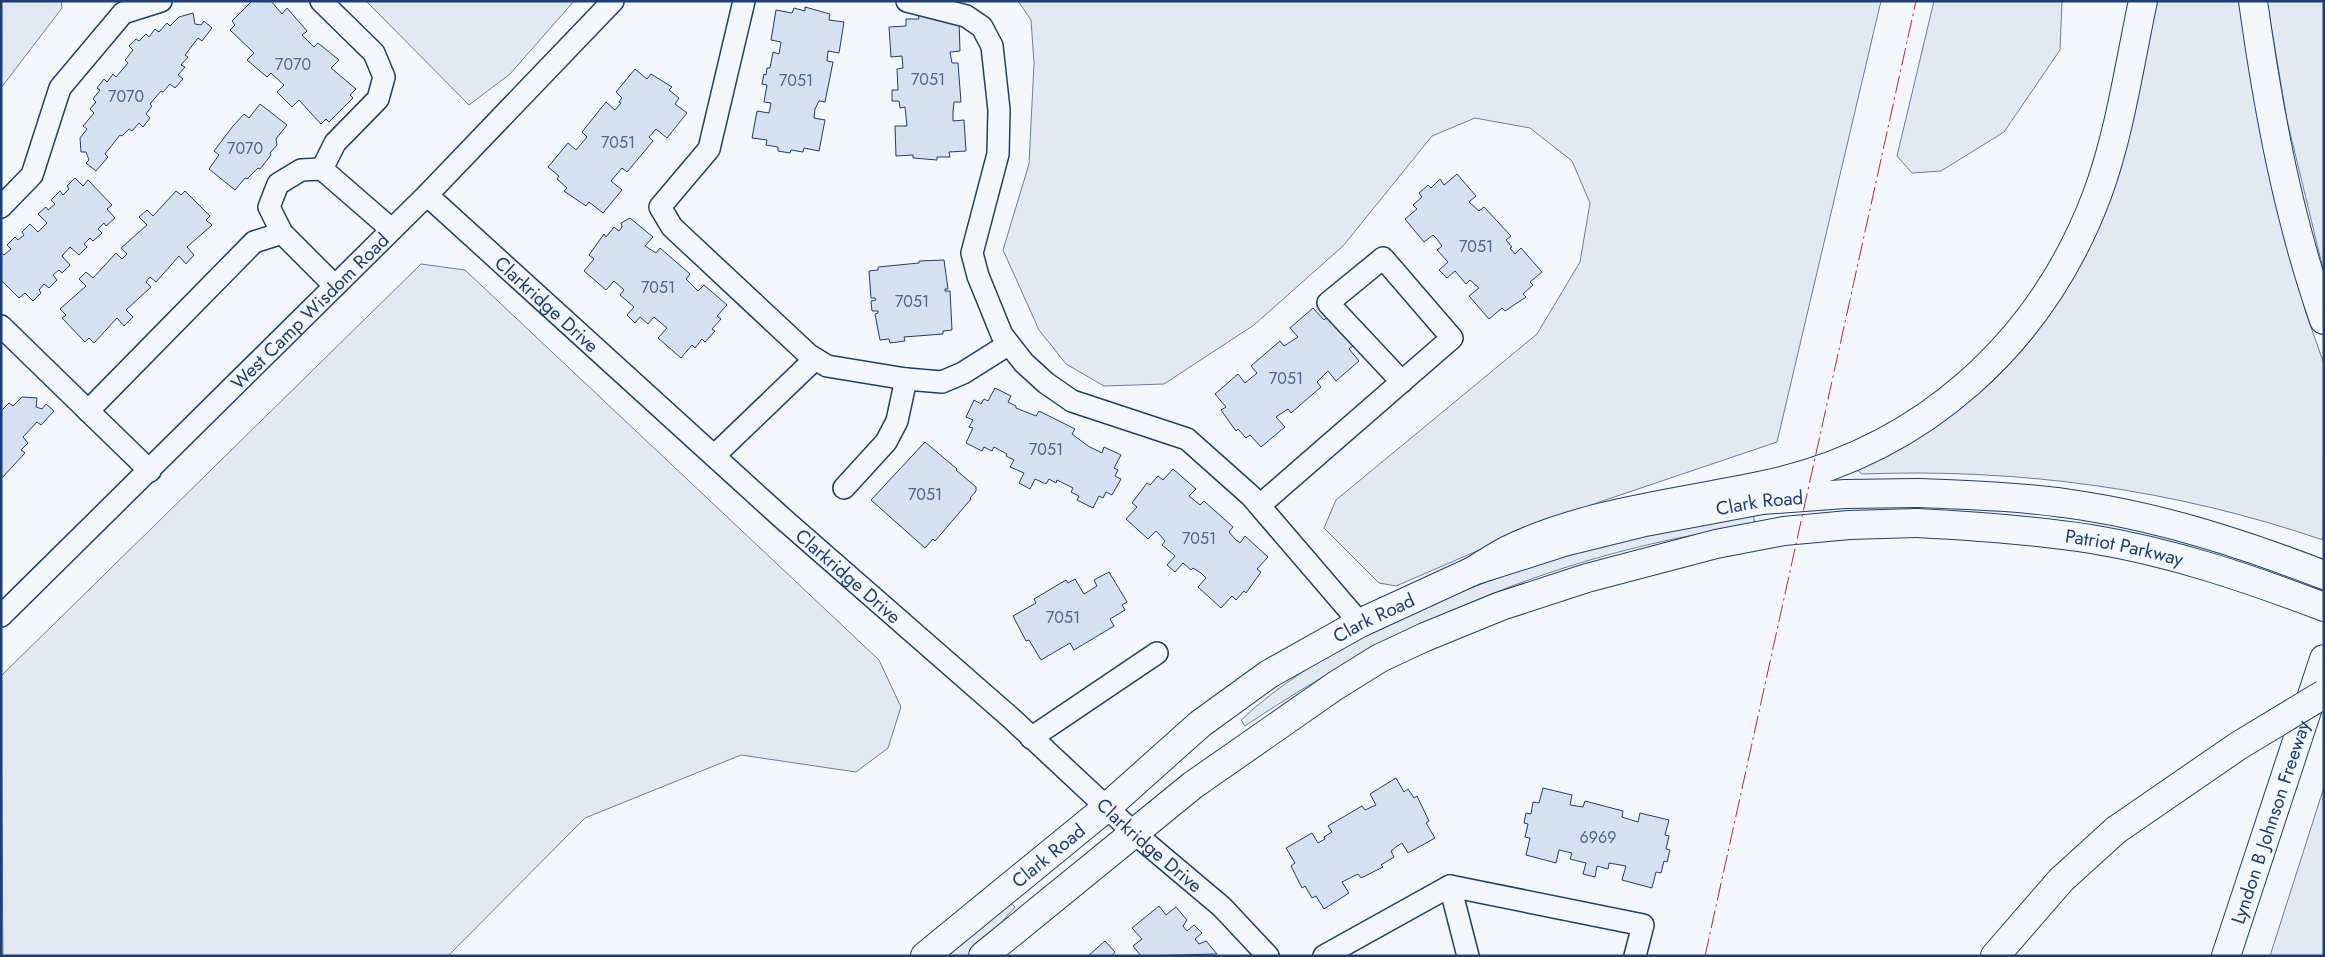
<svg xmlns="http://www.w3.org/2000/svg" width="2325" height="957" viewBox="0 0 2325 957" font-family="Jost,sans-serif">
	<style>
		.green { fill: #e3e9f0; stroke: #687fa3 }
		.building { fill: #d5e0f0; stroke: #1d3f73 }
		.lines { fill: none; stroke-linecap: round; stroke-linejoin: round }
		.minor-casing { stroke: #1d3f73; stroke-width: 24 }
		.major-casing { stroke: #1d3f73; stroke-width: 30 }
		.highway-casing { stroke: #1d3f73; stroke-width: 30 }
		.minor { stroke: #f4f7fb; stroke-width: 21 }
		.major { stroke: #f4f7fb; stroke-width: 28 }
		.highway { stroke: #f4f7fb; stroke-width: 28 }
		.highway-bridge-casing { stroke: #1d3f73; stroke-width: 30; stroke-linecap: butt }
		.highway-bridge { stroke: #f4f7fb; stroke-width: 28 }
		.power { stroke: #c62828; stroke-width: 1; stroke-dasharray: 18 4 2.5 4; stroke-linecap: butt }
		.labels { text-anchor: middle; dominant-baseline: central; stroke-width: 4; stroke-linejoin: round; paint-order: stroke }
		.number-label { font-size: 16px; fill: #4b6792 }
		.street-label { font-size: 19px; fill: #1d3f73; stroke: #f4f7fb }
	</style>
	<rect width="100%" height="100%" fill="#f4f7fb"/>
	<g class="green">
		<path d="M1 1H61L62 8 1 88Z"/>
		<path d="M366 1H574L510 74 469 105Z"/>
		<path d="M1018 1H1881L1777 442 1558 516 1396 586 1379 583 1324 528 1336 500 1537 334 1580 262 1590 203 1572 161 1530 128 1475 118 1432 136 1343 246 1254 325 1164 384 1104 386 1066 364 1039 330 1003 250 1029 164 1034 63 1031 20Z"/>
		<path d="M1934 1H2062L2060 50 2004 132 1941 171 1912 173 1897 156Z"/>
		<path d="M2153 1H2239L2262 140 2279 214 2306 313 2324 364 2323 540C2174 489 2019 468 1862 474L1857 470 2059 296Z"/>
		<path d="M2267 1H2324V273L2287 120Z"/>
		<path d="M421 264 465 270 879 660 901 707 888 748 856 772 741 755 585 818 448 956H3L1 676Z"/>
		<path d="M1753 512 1755 525C1564 551 1403 620 1245 726L1241 720C1316 650 1423 605 1519 570 1553 558 1588 544 1623 537 1639 534 1656 533 1672 531 1699 527 1726 518 1753 512Z"/>
		<path d="M2324 787V956H2270Z"/>
		<path d="M1011 903 1015 907 992 933 967 956H948Z"/>
	</g>
	<g class="building">
		<path d="M252 1H271L282 14 287 8 307 31 302 35 314 47 318 43 339 60 331 68 356 89 350 95 353 98 329 122 326 119 321 124 299 100 292 107 277 92 284 85 271 73 267 77 247 60 254 53 230 30 235 25 232 21Z"/>
		<path d="M805 7 830 14 829 20 844 22 839 53 828 51 827 61 833 62 825 102 819 101 815 109 814 118 825 120 819 151 804 148 803 152 791 150 790 153 778 151V147L766 145 767 140 752 138 757 111 769 113 771 103 764 102 767 85 762 84 764 74 766 75 767 68H770L773 52 779 54 781 42 771 40 776 10 792 13 794 8 805 11Z"/>
		<path d="M193 13 195 24 201 25 204 21 212 28 202 41 198 38 185 55 188 57 181 65 185 67 178 75 183 79 175 88 170 84 163 92 161 91 150 104 152 106 146 114 150 118 143 127 139 123 132 131 129 129 122 136 120 135 105 154 108 157 96 171 86 163 89 160 86 152H81L80 138 87 129 83 126 94 113 90 109 96 102 93 99 100 90 97 88 104 79 107 82 113 74 116 77 128 63 125 60 133 50 129 46 136 39 139 41 146 34 149 37 155 29 159 32 167 23 170 26 179 17Z"/>
		<path d="M918 15 942 17 943 22 959 21 960 51 950 52 952 63H958L961 102H954L953 112V121L964 120 966 151 949 152 950 157H937V160L913 158V155L896 156 895 126H907L905 107 900 108 899 101H892V90H898L897 69 903 68 902 56 891 57 889 27 906 26V19H919Z"/>
		<path d="M635 69 647 79 651 74 672 87 669 90 679 98 675 104 687 113 667 138 656 129 649 137 653 141 627 172 622 168 611 181 622 190 603 213 589 202 586 206 564 191 567 188 557 179 559 176 548 167 568 143 576 150 587 137 582 132 606 102 615 110 621 103 619 102 622 98 616 92Z"/>
		<path d="M260 104 287 125 276 139 277 145 270 153 271 155 260 169 258 168 247 179 245 178 235 190 209 169 219 155 214 151 233 126 244 114 249 118Z"/>
		<path d="M1457 174 1476 196 1469 202 1479 211 1484 207 1511 236 1506 240 1512 247 1510 248 1515 254 1521 248 1542 272 1530 282 1533 285 1523 294 1526 297 1505 311 1502 308 1489 319 1469 296 1479 288 1470 280 1466 284 1455 271 1447 278 1439 270 1448 262 1437 250 1442 246 1436 238 1433 235 1424 242 1405 219 1417 209 1413 205 1422 197 1419 193 1428 185 1431 188 1440 179 1444 185Z"/>
		<path d="M75 178 83 186 88 180 112 205 107 209 115 218 106 226 104 223 98 229 102 233 93 241 90 238 84 244 87 247 79 255 70 247 62 256 70 265 62 273 59 270 53 275 57 280 49 288 44 284 39 290 41 293 33 301 25 293 19 298 1 280V253L4 255 11 249 7 245 15 237 18 240 24 235 22 232 30 224 38 232 47 223 38 214 46 207 48 210 55 204 51 200 60 191 63 195 69 189 67 186Z"/>
		<path d="M176 191 181 195 185 191 210 216 206 220 212 225 187 247 194 255 186 264 179 256 156 282 150 277 146 282 151 287 126 310 133 317 124 326 117 318 94 343 89 338 85 342 62 318 66 315 60 309 86 286 79 279 86 272 93 278 116 253 122 259 127 254 121 248 147 225 139 217 147 210 153 216Z"/>
		<path d="M630 218 653 237 645 246 656 253 660 248 690 274 686 279 698 291 704 285 727 305 717 316 721 319 712 329 715 331 705 342 702 339 695 348 692 345 681 358 658 338 667 328 654 317 648 324 640 317 635 323 627 315 634 307 620 295 624 290 614 281 606 290 584 271 594 259 589 255 604 234 606 237 614 227 619 231 622 227 621 223Z"/>
		<path d="M944 260 948 289H945V291H950L952 330 943 331V334L904 337 905 341 890 343 889 339 880 340 875 314 878 313V311H872L871 301 876 300 875 298H871L869 271 878 270V267L919 263V261Z"/>
		<path d="M1313 308 1324 320 1327 317 1345 336 1353 346 1349 349 1359 361 1336 381 1328 371 1317 382 1321 387 1291 413 1288 409 1276 417 1285 427 1261 447 1250 435 1246 438 1238 429 1236 431 1221 410 1226 407 1215 394 1238 374 1245 383 1257 373 1251 366 1280 341 1284 346 1298 337 1290 328Z"/>
		<path d="M995 388 1011 396 1008 402 1016 406V408L1036 416 1039 411 1075 429 1072 434 1088 446 1102 453 1104 447 1121 455 1114 468 1118 470 1115 476 1121 479 1112 495 1106 492 1103 498 1099 496 1093 508 1077 500 1079 496 1071 492 1073 488 1057 480 1056 483 1049 479 1046 484 1035 479 1030 489 1019 483 1024 473 1010 467 1014 460 1006 456 1007 454 994 447 992 451 984 447 982 451 966 443 973 428 969 427 973 420 966 417 974 400 981 404 984 399 988 401Z"/>
		<path d="M22 397 37 398 36 407 42 409 46 404 54 411 41 425 37 422 23 437 28 443 21 450 25 453 1 479V411L9 403 13 406Z"/>
		<path d="M925 442 957 469 956 470 976 487V491L970 498 971 499 935 541 933 539 925 548 871 500Z"/>
		<path d="M1173 469 1196 489 1189 496 1200 505 1204 501 1233 527 1229 532 1235 539 1240 543 1245 536 1268 557 1257 569 1261 572 1246 593 1244 591 1236 600 1232 596 1221 608 1198 587 1206 578 1201 573 1193 568 1191 570 1183 563 1175 572 1167 565 1175 556 1162 545 1165 541 1159 534 1156 531 1148 539 1126 519 1137 507 1132 503 1147 483 1150 485 1158 476 1163 480Z"/>
		<path d="M1109 572 1127 602 1122 605 1125 610 1110 619 1114 626 1074 650 1070 643 1041 660 1029 640 1026 641 1013 616 1036 603 1034 599 1066 580 1068 583 1075 579 1084 594 1097 586 1094 580Z"/>
		<path d="M1396 778 1404 792 1408 789 1414 798 1417 796 1429 821 1426 823 1435 838 1408 853 1402 843 1396 847 1391 851 1394 857 1381 865 1383 867 1361 878 1358 874 1342 882 1349 893 1324 909 1316 896 1312 898 1305 886 1302 888 1291 866 1295 863 1286 848 1312 833 1318 843 1325 839 1324 837 1332 832 1328 826 1362 806 1365 810 1376 805 1370 794Z"/>
		<path d="M1543 788 1572 795 1570 805 1583 807 1585 801 1623 811 1622 817 1638 822 1640 813 1669 820 1665 835 1669 836 1666 849 1670 850 1667 862 1664 861 1661 873 1656 872 1652 888 1622 880 1626 866 1609 863 1608 869 1597 866 1595 877 1583 874 1586 863 1570 859 1572 853 1559 850 1556 863 1526 855 1530 838 1525 837 1528 824 1524 823 1526 813 1531 814 1533 802 1539 803Z"/>
		<path d="M1159 906 1166 915 1176 907 1187 920 1183 926 1187 931 1194 925 1202 933 1195 939 1199 944 1206 941 1217 954 1141 956 1133 946 1142 939 1132 928Z"/>
		<path d="M1105 941 1115 952 1112 956H1088Z"/>
	</g>
	<g class="lines">
		<g class="minor-casing">
			<g id="minor">
				<path d="M321 1 374 53 384 77 378 99 335 143 322 169"/>
				<path d="M744 1 709 149 660 207 672 227 809 355 827 366 906 379 942 382 963 373 1009 344"/>
				<path d="M907 1 966 16 982 27 992 46 999 110 998 154 972 253 978 276 1002 335 1024 363 1046 383 1072 401 1187 439 1251 496 1360 623"/>
				<path id="s1" d="M427 195 780 516 1011 718 1133 832 1222 907 1268 956"/>
				<path d="M1 207 32 175 60 88 123 13 161 1"/>
				<path d="M335 286 282 233 269 207 278 184 301 170 322 169 391 229"/>
				<path d="M1 326 150 471"/>
				<path d="M88 411 254 242 282 233"/>
				<path d="M714 456 815 359"/>
				<path d="M844 488 886 442 897 421 906 379"/>
				<path d="M1260 505 1452 338 1383 258 1328 303 1402 382"/>
				<path id="s2" d="M1 616 427 195 613 1"/>
				<path d="M1031 738 1157 653"/>
				<path d="M1450 886 1468 956"/>
				<path d="M1324 956 1450 886 1643 925 1635 956"/>
			</g>
		</g>
		<g class="major-casing">
			<g id="major">
				<path id="s3" d="M925 956 1106 808 1200 724 1269 674 1360 623 1473 571 1564 542 1645 522 1762 500 1845 494 1918 493"/>
				<path d="M983 956 1193 785 1335 686 1380 658 1425 637 1501 606 1587 578 1716 544 1784 531 1849 525 1917 523"/>
			</g>
		</g>
		<g class="highway-casing">
			<g id="highway">
				<path d="M2253 1C2268 109 2288 217 2324 320"/>
				<path d="M1918 493C1973 495 2029 497 2084 506 2167 519 2246 545 2324 575"/>
				<path id="s4" d="M1917 523C1975 526 2033 530 2091 539 2171 552 2248 578 2324 607"/>
				<path d="M1473 571C1484 564 1495 557 1506 551 1584 512 1681 503 1764 485 1921 452 2041 344 2097 195 2120 133 2129 66 2143 1"/>
				<path d="M1995 956 2061 880 2116 830"/>
				<path id="s5" d="M2226 956 2324 659"/>
			</g>
		</g>
		<use href="#minor" class="minor"/>
		<use href="#major" class="major"/>
		<use href="#highway" class="highway"/>
		<g class="highway-bridge-casing">
			<path id="highway-bridge" d="M2116 830 2238 746 2324 694"/>
		</g>
		<use href="#highway-bridge" class="highway-bridge"/>
		<path class="power" d="M1705 956 1916 1"/>
	</g>
	<g class="labels">
		<g class="number-label">
			<text x="293" y="64">7070</text>
			<text x="928" y="79">7051</text>
			<text x="796" y="80">7051</text>
			<text x="126" y="96">7070</text>
			<text x="618" y="142">7051</text>
			<text x="245" y="148">7070</text>
			<text x="1476" y="246">7051</text>
			<text x="658" y="287">7051</text>
			<text x="912" y="301">7051</text>
			<text x="1286" y="378">7051</text>
			<text x="1046" y="449">7051</text>
			<text x="925" y="494">7051</text>
			<text x="1199" y="538">7051</text>
			<text x="1063" y="617">7051</text>
			<text x="1598" y="837">6969</text>
		</g>
		<g class="street-label">
			<text stroke="none"><textPath href="#s1" startOffset="162">Clarkridge Drive</textPath></text>
			<text stroke="none"><textPath href="#s2" startOffset="434">West Camp Wisdom Road</textPath></text>
			<text stroke="none"><textPath href="#s3" startOffset="969">Clark Road</textPath></text>
			<text stroke="none"><textPath href="#s4" startOffset="209">Patriot Parkway</textPath></text>
			<text stroke="none"><textPath href="#s1" startOffset="568">Clarkridge Drive</textPath></text>
			<text stroke="none"><textPath href="#s3" startOffset="564">Clark Road</textPath></text>
			<text stroke="none"><textPath href="#s5" startOffset="141">Lyndon B Johnson Freeway</textPath></text>
			<text stroke="none"><textPath href="#s1" startOffset="972">Clarkridge Drive</textPath></text>
			<text stroke="none"><textPath href="#s3" startOffset="159">Clark Road</textPath></text>
		</g>
	</g>
	<rect width="2325" height="957" fill="none" stroke="#1d3f73" stroke-width="5"/>
</svg>
